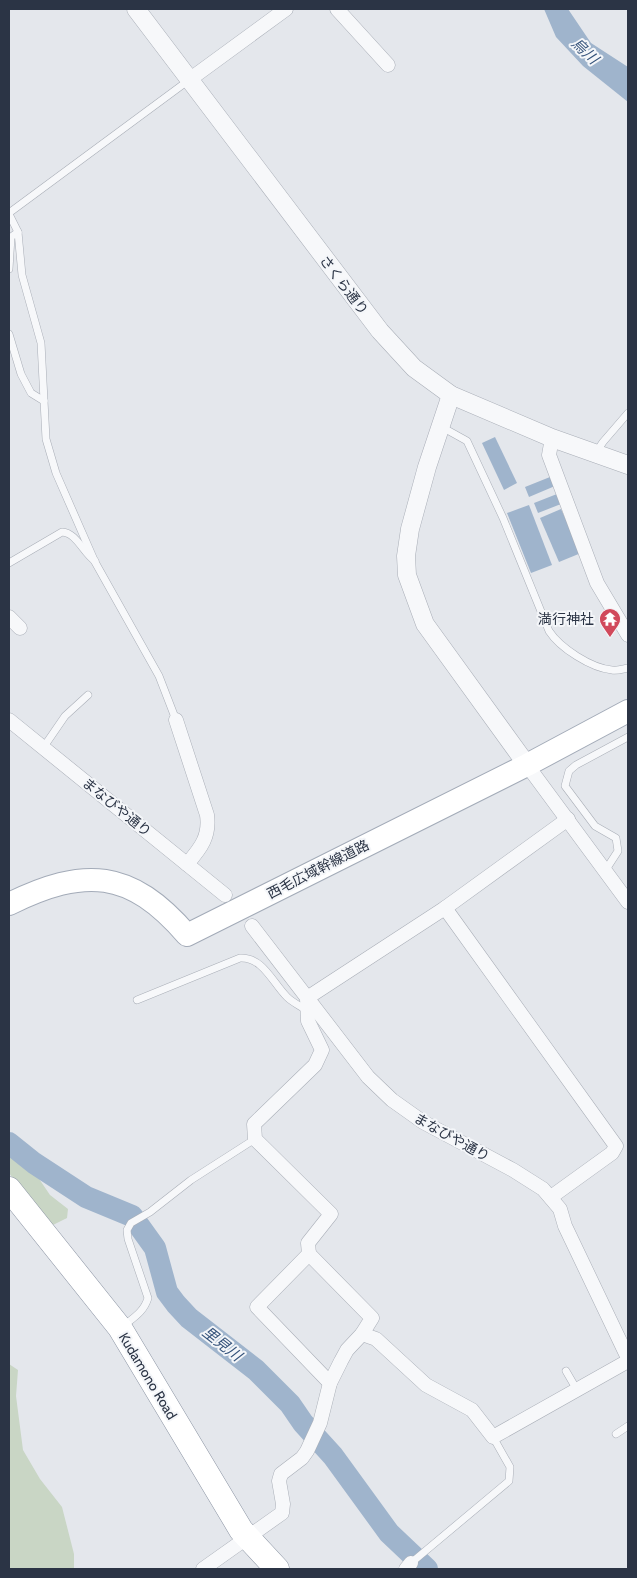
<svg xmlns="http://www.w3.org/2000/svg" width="637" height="1578" viewBox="0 0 637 1578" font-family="Cabin,'Noto Sans JP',sans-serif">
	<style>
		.green { fill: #c9d6c5 }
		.water { fill: #9fb4cc }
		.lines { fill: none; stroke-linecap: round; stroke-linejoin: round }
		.river { stroke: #9fb4cc; stroke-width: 22 }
		.service-casing { stroke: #a9aeb7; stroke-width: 8 }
		.minor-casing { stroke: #a9aeb7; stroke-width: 15 }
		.tertiary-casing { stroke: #a9aeb7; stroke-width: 19 }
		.primary-casing { stroke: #a3abb8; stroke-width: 24 }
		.trunk-casing { stroke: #8b94a3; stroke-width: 25 }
		.service { stroke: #f7f8fa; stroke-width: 7 }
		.minor { stroke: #f7f8fa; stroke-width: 14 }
		.tertiary { stroke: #f7f8fa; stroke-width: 18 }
		.primary { stroke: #fff; stroke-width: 22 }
		.trunk { stroke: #fff; stroke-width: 24 }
		.labels { text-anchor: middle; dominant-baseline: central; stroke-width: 4; stroke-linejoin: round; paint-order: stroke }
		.street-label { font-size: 14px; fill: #2b3445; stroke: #f4f6f9 }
		.poi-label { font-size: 14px; fill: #2b3445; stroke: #f4f6f9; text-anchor: end }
		.water-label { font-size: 15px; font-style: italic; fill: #34527a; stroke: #f4f6f9 }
	</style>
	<rect width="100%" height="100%" fill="#e4e7ec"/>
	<g class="green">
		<path d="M9 1147 27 1161 50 1195 68 1209 67 1218 53 1225 41 1217 9 1173Z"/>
		<path d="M9 1364 18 1370 16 1396 23 1450 40 1479 62 1507 74 1554V1569H9Z"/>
	</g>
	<g class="water">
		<path d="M544 9H568L591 43 628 67V102L583 66 556 37Z"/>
		<path d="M495 437 517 483 504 490 482 443Z"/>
		<path d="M550 477 555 486 529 497 525 487Z"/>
		<path d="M557 494 561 504 538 513 534 503Z"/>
		<path d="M529 505 552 565 531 573 507 513Z"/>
		<path d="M561 509 581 553 559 562 540 518Z"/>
	</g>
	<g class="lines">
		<path class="river" d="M9 1143 34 1163 86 1197 132 1216 155 1248 167 1292 176 1304 189 1318 256 1370 290 1404 303 1423 333 1456 389 1533 427 1569"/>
		<g class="service-casing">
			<g id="service">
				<path d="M9 213 189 80"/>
				<path d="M9 214 18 232 22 275 41 343 46 439 56 473 95 562 159 676 176 720"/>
				<path d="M9 269 11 237 18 232"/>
				<path d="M9 334 21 374 31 393 44 401"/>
				<path d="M440 426 467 441 503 518 549 631C560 648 591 668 612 670 617 671 623 669 628 668"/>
				<path d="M595 454 603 442 628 413"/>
				<path d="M9 563 62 532C77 533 83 553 95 561"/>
				<path d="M43 748 65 716 88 695"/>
				<path d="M605 871 618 851 616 838 595 826 565 786 569 771 576 765 628 737"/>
				<path d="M137 1000 240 958C263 957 272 982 287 997 292 1002 300 1006 306 1010"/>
				<path d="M122 1327C133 1318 144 1312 148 1298L128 1239 127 1230 131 1223 150 1212 191 1180 255 1139"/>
				<path d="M566 1371 577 1390"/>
				<path d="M616 1434 628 1426"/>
				<path d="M411 1563 509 1481 510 1467 493 1437"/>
			</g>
		</g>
		<g class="minor-casing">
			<g id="minor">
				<path d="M337 9 388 65"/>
				<path d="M189 80 286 9"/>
				<path d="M552 438 549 455 597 583 628 635"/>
				<path d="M9 617 20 628"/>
				<path d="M9 720 225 895"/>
				<path d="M176 720 207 815C210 836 201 848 187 864"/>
				<path d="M527 765 628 902"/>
				<path d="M445 908 616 1146 612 1153 551 1197"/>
				<path d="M252 926 368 1077 392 1100 423 1122 513 1170 543 1189 560 1209 565 1226 628 1358"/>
				<path d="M362 1334 376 1339 426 1385 472 1410 493 1437 628 1361"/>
				<path d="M330 1383 257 1307 309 1254 308 1243 331 1214 255 1139 254 1124 315 1065 322 1050 308 1021 307 998 445 908 568 819"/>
				<path d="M203 1569 282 1513 283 1504 279 1481 281 1474 302 1458 307 1451 320 1423 330 1383 341 1361 347 1350 362 1334 372 1318 309 1254"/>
				<path d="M406 1569 411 1563"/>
			</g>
		</g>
		<g class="tertiary-casing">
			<g id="tertiary">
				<path d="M136 9 380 331 414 368 451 395 552 438 628 465"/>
				<path d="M451 395 427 467 410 529 406 556 407 575 425 624 527 765"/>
			</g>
		</g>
		<g class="primary-casing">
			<path id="primary" d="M9 904C85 867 130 869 187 935L527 765 628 711"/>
		</g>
		<g class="trunk-casing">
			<path id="trunk" d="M9 1189 120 1328 241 1530 277 1569"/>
		</g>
		<use href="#service" class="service"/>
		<use href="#minor" class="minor"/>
		<use href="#tertiary" class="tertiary"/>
		<use href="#primary" class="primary"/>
		<use href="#trunk" class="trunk"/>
	</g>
	<defs>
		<g id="temple-pin" transform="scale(1.125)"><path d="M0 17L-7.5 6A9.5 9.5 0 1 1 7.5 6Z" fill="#d1495b" stroke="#f4f6f9"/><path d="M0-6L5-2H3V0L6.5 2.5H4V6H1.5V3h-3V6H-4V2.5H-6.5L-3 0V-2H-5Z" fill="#fff"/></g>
	</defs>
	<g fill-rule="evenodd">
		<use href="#temple-pin" x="610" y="619"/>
	</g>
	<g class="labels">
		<g class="street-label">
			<text transform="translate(344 285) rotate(53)">さくら通り</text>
			<text transform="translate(117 807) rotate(39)">まなびや通り</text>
			<text transform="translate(318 869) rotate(-27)">西毛広域幹線道路</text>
			<text transform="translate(452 1137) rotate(29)">まなびや通り</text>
			<text transform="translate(148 1376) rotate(59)">Kudamono Road</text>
		</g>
		<g class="poi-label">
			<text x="594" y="619">満行神社</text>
		</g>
		<g class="water-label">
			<text transform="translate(585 51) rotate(43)">烏川</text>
			<text transform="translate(222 1344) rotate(38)">里見川</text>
		</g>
	</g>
	<rect width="637" height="1578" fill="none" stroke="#2b3445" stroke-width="20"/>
</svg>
